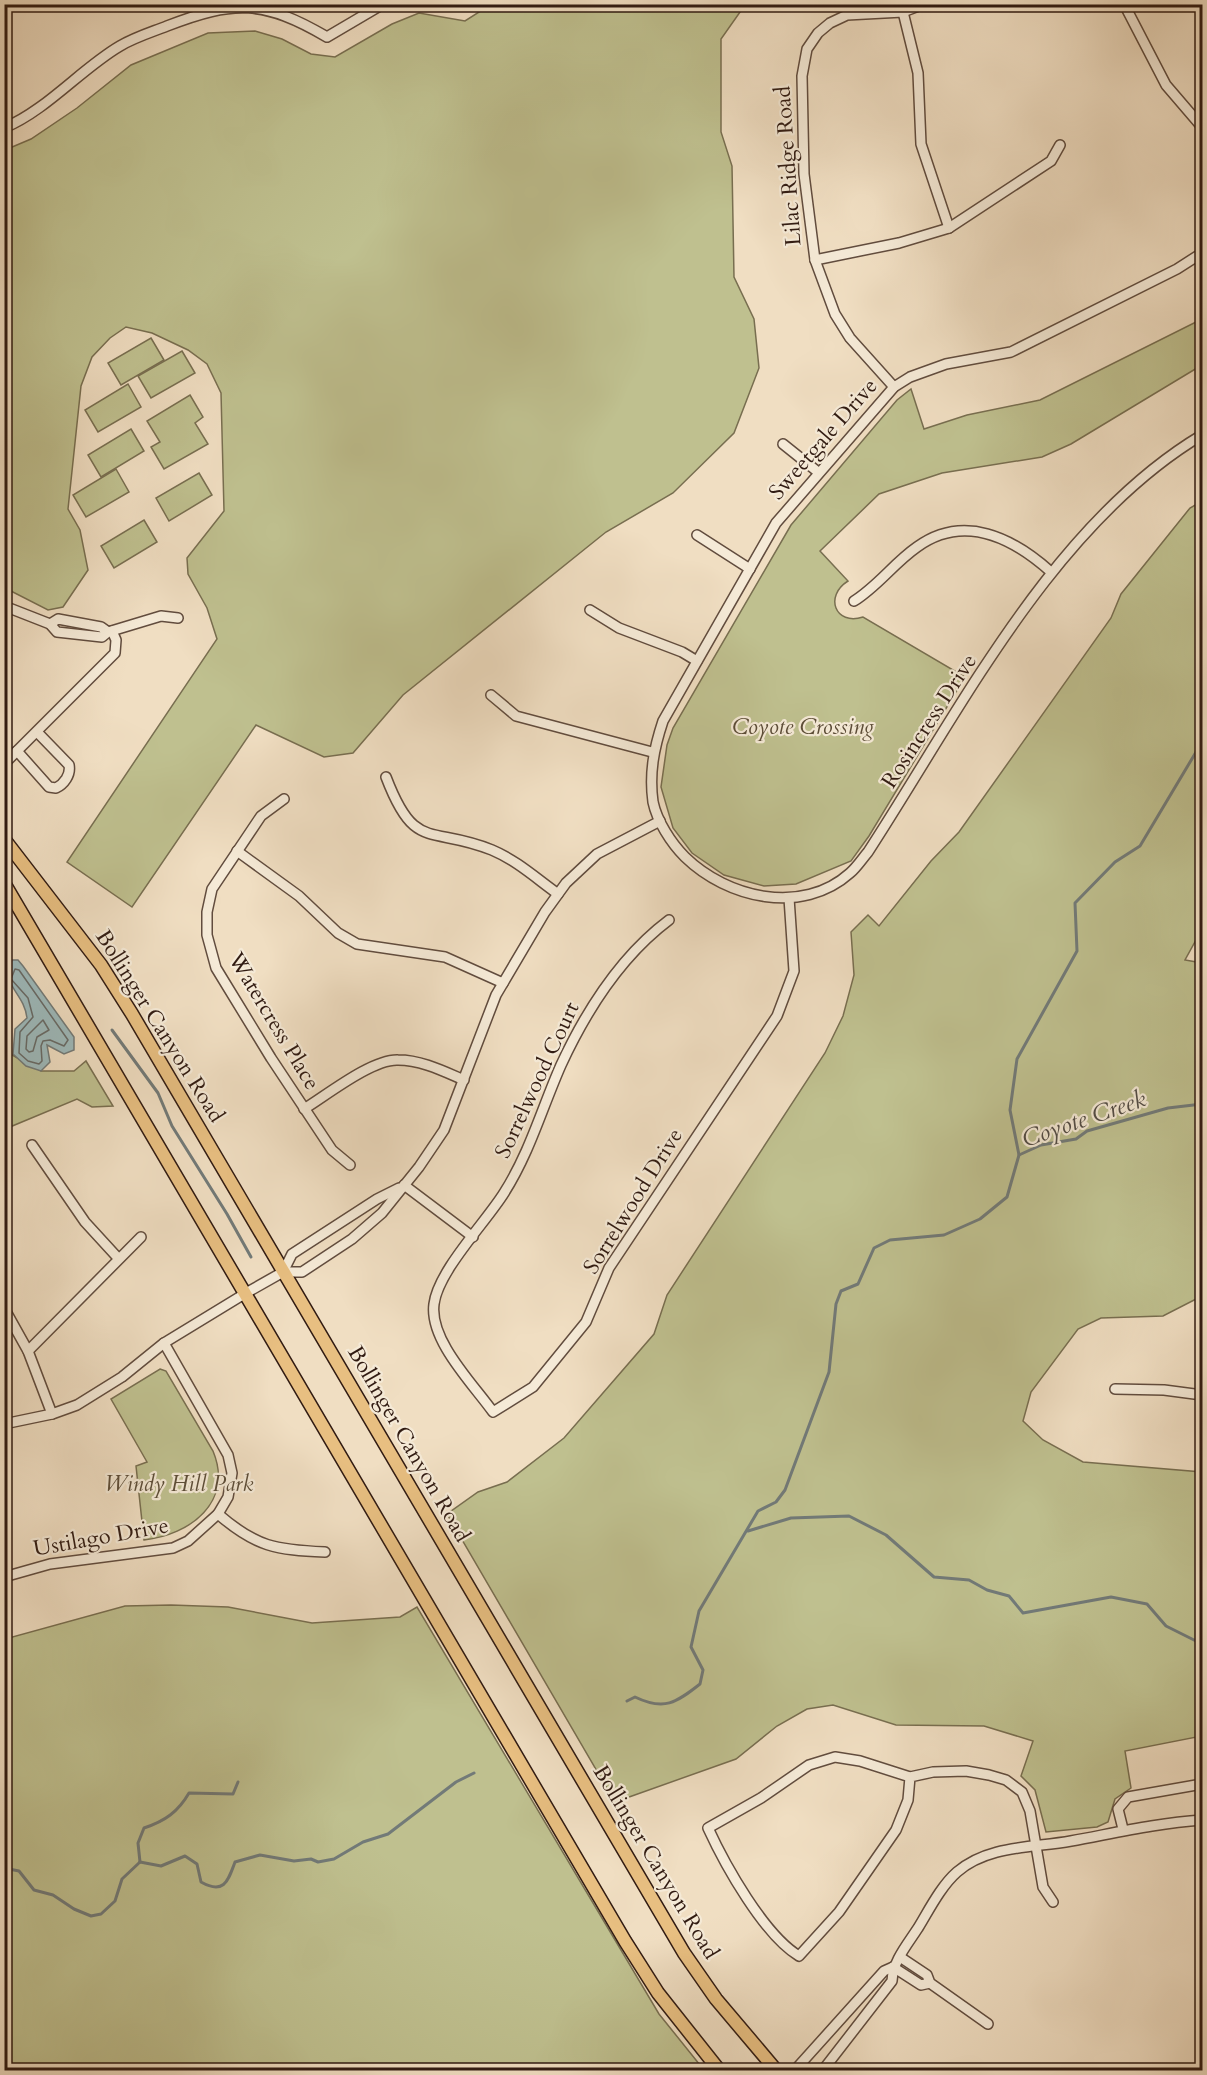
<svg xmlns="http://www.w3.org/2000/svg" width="1207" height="2075" viewBox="0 0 1207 2075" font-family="Cardo,serif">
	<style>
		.green { fill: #bfc08f; stroke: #786e50; stroke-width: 1.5 }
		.water { fill: #9dbabc; stroke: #727a78; stroke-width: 1.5 }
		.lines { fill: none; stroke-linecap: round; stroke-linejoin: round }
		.shore { stroke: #676a67; stroke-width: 1.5 }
		.stream { stroke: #727a78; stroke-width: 3 }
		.minor-casing { stroke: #614c3e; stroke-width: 12 }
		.major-casing { stroke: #311b12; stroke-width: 15 }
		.minor { stroke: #f5ead7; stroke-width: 9 }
		.major { stroke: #e8bf81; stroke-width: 12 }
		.labels { text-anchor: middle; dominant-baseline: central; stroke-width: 4.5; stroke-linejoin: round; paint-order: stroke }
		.street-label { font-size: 22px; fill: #311b12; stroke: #f5ead7 }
		.park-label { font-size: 22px; font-style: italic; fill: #5c4d38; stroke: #f5ead7 }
		.water-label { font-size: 24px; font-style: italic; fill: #514b45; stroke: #f5ead7 }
	</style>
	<rect width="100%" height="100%" fill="#f0dec2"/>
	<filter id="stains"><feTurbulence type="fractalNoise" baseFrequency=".00333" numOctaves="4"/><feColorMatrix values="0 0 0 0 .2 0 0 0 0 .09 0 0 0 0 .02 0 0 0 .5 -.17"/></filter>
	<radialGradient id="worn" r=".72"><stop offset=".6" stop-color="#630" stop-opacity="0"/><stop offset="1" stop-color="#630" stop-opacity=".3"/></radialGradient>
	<g class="green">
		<path d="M490 5H745L721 39V132L732 166 734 277 754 319 759 368 734 433 673 493 606 532 403 695 353 753 324 757 256 725 132 907 67 862 217 639 207 608 188 574 187 558 224 511 221 393 207 364 188 350 152 333 126 327 110 338 92 357 81 386 68 509 80 530 88 570 63 607 48 610 5 588V150L31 139 77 108 131 65 208 33 255 31 282 39 311 54 335 57 392 24 419 13 465 21Z"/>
		<path d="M1202 319V365L1071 444 1042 457 942 473 879 494 820 551 848 581C824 596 835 626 863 617L965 677 869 836 851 861 796 884 764 886 724 875 692 853 673 828 661 787 667 745 673 728 791 525 897 400 911 389 924 429 967 415 1040 400Z"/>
		<path d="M151 338 164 360 121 385 108 363Z"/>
		<path d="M182 351 195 373 151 398 138 376Z"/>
		<path d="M128 384 141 407 98 432 85 410Z"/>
		<path d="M190 395 203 417 195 423 208 444 164 469 151 447 160 442 147 421Z"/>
		<path d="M131 429 144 451 101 477 88 455Z"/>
		<path d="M116 469 129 492 86 517 73 495Z"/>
		<path d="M199 473 212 495 169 521 156 498Z"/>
		<path d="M1202 501V929L1185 960 1202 963V1296L1163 1316 1101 1318 1078 1329 1031 1392 1023 1421 1043 1440 1083 1462 1202 1472V1736L1125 1751 1131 1788 1115 1799 1108 1822 1097 1827 1046 1832 1035 1790 1021 1776 1033 1741 984 1726 896 1725 833 1705 807 1709 777 1726 736 1759 615 1802 447 1514 478 1492 507 1482 564 1438 654 1334 667 1295 825 1053 843 1016 854 975 851 932 868 915 879 926 931 861 959 832 1111 618 1121 594 1190 508Z"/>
		<path d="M144 520 157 542 114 568 101 546Z"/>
		<path d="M5 1051 41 1071H74L86 1061 113 1106 92 1107 77 1099 5 1129Z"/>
		<path d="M160 1369 166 1371 213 1451C234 1502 190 1535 144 1540L136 1466 147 1462 111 1399Z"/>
		<path d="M171 1605 228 1607 312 1623 400 1617 417 1607 659 2014 704 2070H5V1639L125 1606Z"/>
	</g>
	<path class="water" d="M12 960H18L23 966 74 1037V1050L64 1054 47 1045 50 1062 41 1071 26 1066 13 1054 15 1029 27 1018C24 992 0 986 12 960Z"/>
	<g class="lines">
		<g class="shore">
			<path d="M15 969 19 970 68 1040 64 1046 50 1040 43 1041 41 1046 42 1061 39 1064 28 1061 19 1053 20 1032 33 1017 28 998 11 979Z"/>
			<path d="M43 1020 49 1030 37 1037 33 1051 29 1052 26 1049 27 1036Z"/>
		</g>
		<g class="stream">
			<path d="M112 1030 158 1093 172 1126 227 1214 251 1257"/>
			<path d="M1019 1155 1041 1145 1076 1139 1087 1131 1168 1108 1202 1104"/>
			<path d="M748 1531 791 1518 849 1516 886 1535 934 1577 969 1580 987 1590 1009 1596 1023 1613 1111 1597 1147 1604 1166 1626 1202 1644"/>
			<path d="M627 1701 635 1697C664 1711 676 1703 700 1684L703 1670 691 1647 699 1611 758 1511 776 1502 785 1490 829 1372 836 1304 841 1291 858 1284 874 1248 890 1240 944 1235 980 1219 1007 1197 1019 1155 1010 1110 1017 1059 1077 951 1075 903 1115 862 1140 846 1202 742"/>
			<path d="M140 1862 161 1866 185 1856 197 1864 201 1882C224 1895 228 1881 235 1862L260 1855 294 1861 311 1859 318 1862 334 1859 363 1842 388 1834 456 1782 474 1773"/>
			<path d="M140 1862 138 1843 144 1828C165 1821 178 1812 189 1793L233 1794 238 1782"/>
			<path d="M4 1868 19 1871 34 1890 53 1895 74 1909 91 1916 101 1914 115 1901 122 1879 140 1862"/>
		</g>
		<g class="minor-casing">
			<g id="minor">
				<path d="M1124 4 1166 85 1202 127"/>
				<path d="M903 12 918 73 921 144 949 228"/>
				<path d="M4 128C47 110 82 68 120 46 135 37 152 32 167 26 234 0 264 0 327 37L383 4"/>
				<path d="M1202 253 1177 269 1011 352 946 364 910 377 894 387 776 523 663 721C654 748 649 773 653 802 657 821 671 843 685 857 727 898 802 916 850 873 857 867 862 859 868 852 961 709 1053 524 1202 435"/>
				<path d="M815 260 899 243 949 228 1051 161 1060 145"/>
				<path d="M894 387 850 338 835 314 815 260 804 174 802 76 807 49 818 33 830 23 847 15 903 12 924 4"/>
				<path d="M783 444 818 472"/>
				<path d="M697 535 750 569"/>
				<path d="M854 601C878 586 894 563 917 547 964 513 1013 538 1051 572"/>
				<path d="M4 606 50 624 57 632 102 637 108 632 161 616 178 618"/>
				<path d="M590 610 619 628 682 652 697 661"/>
				<path d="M50 624 58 619 101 627 108 632"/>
				<path d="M491 695 516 716 652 752"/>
				<path d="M17 751 49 787 56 788C64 784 71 775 69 765L37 732"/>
				<path d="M4 764 115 653 116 640 112 631"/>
				<path d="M386 777C415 853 430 825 492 850 516 860 537 879 558 894"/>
				<path d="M284 799 261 816 212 889 207 912V935L216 968 271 1058 332 1150 350 1165"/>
				<path d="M237 851 299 896 338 933 357 944 445 957 503 983"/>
				<path d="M669 920C621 956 586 1011 561 1065 542 1108 530 1152 504 1193 486 1222 438 1271 434 1304 429 1340 473 1384 493 1412L533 1387 586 1322 609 1268 777 1016 794 971 789 898"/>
				<path d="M304 1109C327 1095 372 1059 398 1060 421 1060 443 1071 464 1080"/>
				<path d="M32 1145 85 1222 118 1258"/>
				<path d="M404 1185 473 1237"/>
				<path d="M283 1272 292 1254 377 1199 399 1188"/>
				<path d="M4 1308 28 1351 52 1414"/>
				<path d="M28 1351 141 1237"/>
				<path d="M1115 1389 1164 1390 1202 1395"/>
				<path d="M4 1424 52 1414 77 1405 122 1377 164 1343 246 1293 283 1272H302L352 1239 382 1213 419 1167 444 1130 496 995 545 912 566 883 597 854 660 821"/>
				<path d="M218 1514C256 1547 276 1550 325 1552"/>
				<path d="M4 1577 50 1564 173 1548 188 1541 218 1514 228 1497 232 1473 228 1455 164 1343"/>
				<path d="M910 1777 908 1800 896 1830 839 1912 799 1956C764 1935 725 1865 708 1828L761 1798 809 1765 835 1757 860 1761 910 1777 933 1772 966 1771 989 1775 1006 1780 1022 1792 1030 1811 1043 1887 1053 1902"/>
				<path d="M1123 1829 1118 1809 1128 1797 1202 1784"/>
				<path d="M900 1957 927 1975 930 1983 988 2024"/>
				<path d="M893 1967 921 1985 930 1983"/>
				<path d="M795 2070 884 1971 893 1967"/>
				<path d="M823 2070 892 1981C893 1961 907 1945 918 1928 929 1910 941 1886 957 1872 988 1845 1033 1848 1071 1841 1115 1833 1157 1823 1202 1820"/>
			</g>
		</g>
		<g class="major-casing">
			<g id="major">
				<path d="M4 839 101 965 132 1014 684 1953 716 1999 776 2070"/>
				<path d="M4 883 625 1941 658 1993 719 2070"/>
			</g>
		</g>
		<use href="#minor" class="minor"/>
		<use href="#major" class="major"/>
	</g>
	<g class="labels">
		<g class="street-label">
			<text transform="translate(788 166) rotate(-94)">Lilac Ridge Road</text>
			<text transform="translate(823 439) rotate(-49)">Sweetgale Drive</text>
			<text transform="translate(929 721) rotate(-57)">Rosincress Drive</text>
			<text transform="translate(274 1021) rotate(59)">Watercress Place</text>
			<text transform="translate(160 1026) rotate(58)">Bollinger Canyon Road</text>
			<text transform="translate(537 1080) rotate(-65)">Sorrelwood Court</text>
			<text transform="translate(633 1201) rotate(-58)">Sorrelwood Drive</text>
			<text transform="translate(409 1444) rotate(60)">Bollinger Canyon Road</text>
			<text transform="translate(101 1537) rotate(-10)">Ustilago Drive</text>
			<text transform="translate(656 1862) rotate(59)">Bollinger Canyon Road</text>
		</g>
		<g class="park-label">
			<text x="803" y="727">Coyote Crossing</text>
			<text x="179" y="1484">Windy Hill Park</text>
		</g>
		<g class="water-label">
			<text transform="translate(1084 1119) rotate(-19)">Coyote Creek</text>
		</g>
	</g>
	<rect width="1207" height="2075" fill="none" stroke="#f0dec2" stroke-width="24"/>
	<rect x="6" y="6" width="1195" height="2063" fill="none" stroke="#311b12" stroke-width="3"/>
	<rect x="12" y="12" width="1183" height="2051" fill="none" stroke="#311b12" stroke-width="1.5"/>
	<rect width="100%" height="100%" filter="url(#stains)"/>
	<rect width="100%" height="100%" fill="url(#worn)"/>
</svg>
